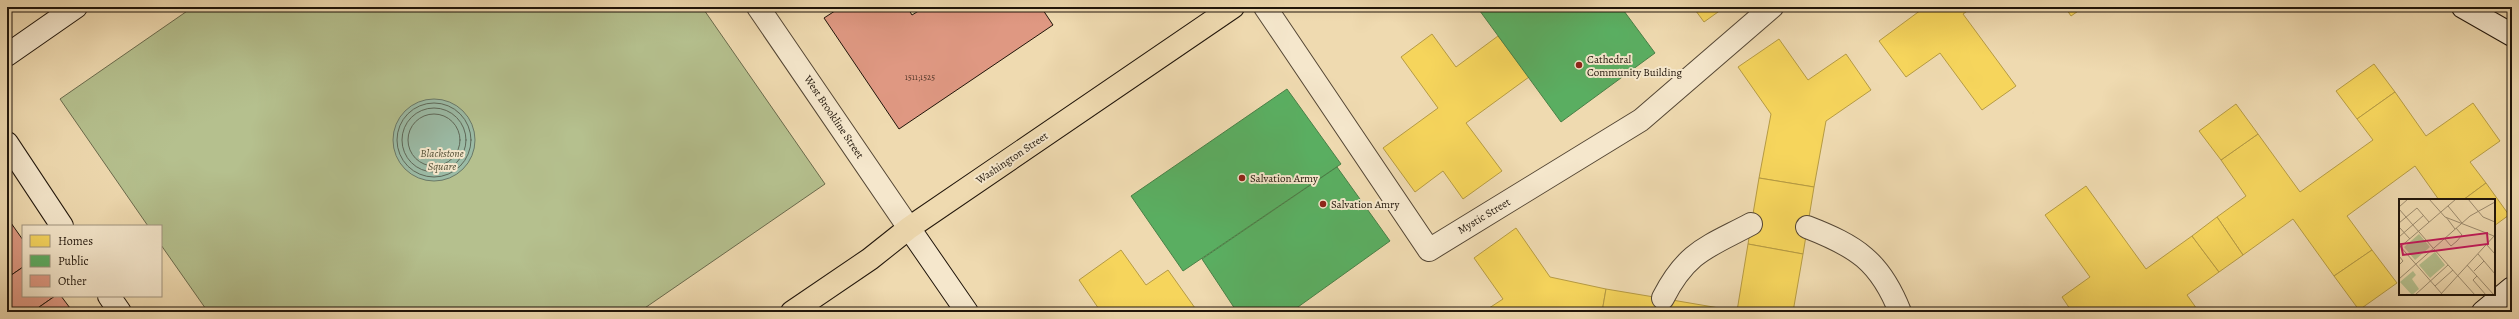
<svg xmlns="http://www.w3.org/2000/svg" width="2519" height="319" viewBox="0 0 2519 319" font-family="Alegreya,serif">
	<style>
		.green { fill: #b5c08e; stroke: #6a6a4c }
		.water { fill: #9bbba6; stroke: #6a7968 }
		.homes { fill: #f6d55c; stroke: #b69b43 }
		.public { fill: #5aae61; stroke: #498047 }
		.lines { fill: none; stroke-linecap: round; stroke-linejoin: round }
		.shore { stroke: #5e6858; stroke-width: 1 }
		.building { fill: #df9882; stroke: #20150a }
		.service-casing { stroke: #544634; stroke-width: 24 }
		.minor-casing { stroke: #544634; stroke-width: 24 }
		.secondary-casing { stroke: #20150a; stroke-width: 24 }
		.primary-casing { stroke: #20150a; stroke-width: 24 }
		.service { stroke: #f5e7cc; stroke-width: 22 }
		.minor { stroke: #f5e7cc; stroke-width: 22 }
		.secondary { stroke: #f5e7cc; stroke-width: 22 }
		.primary { stroke: #efdab0; stroke-width: 22 }
		.poi-dot { fill: #8f2418; stroke: #f5e7cc; stroke-width: 1.5 }
		.labels { text-anchor: middle; dominant-baseline: central; stroke-width: 4; stroke-linejoin: round; paint-order: stroke }
		.number-label { font-size: 9px; fill: #503628 }
		.poi-label { font-size: 11px; fill: #20150a; stroke: #f5e7cc; text-anchor: start }
		.street-label { font-size: 11px; fill: #20150a; stroke: #f5e7cc }
		.park-label { font-size: 11px; font-style: italic; fill: #545138; stroke: #f5e7cc }
		.inset-road { fill: none; stroke: #9c8b6e; stroke-width: 1 }
		.view { fill: #c2185b; fill-opacity: 0.15; stroke: #c2185b; stroke-width: 2 }
		.inset-edge { fill: none; stroke: #20150a; stroke-width: 2 }
	</style>
	<rect width="100%" height="100%" fill="#efdab0"/>
	<filter id="stains"><feTurbulence type="fractalNoise" baseFrequency=".005" numOctaves="4"/><feColorMatrix values="0 0 0 0 .2 0 0 0 0 .09 0 0 0 0 .02 0 0 0 .5 -.17"/></filter>
	<radialGradient id="worn" r=".72"><stop offset=".6" stop-color="#630" stop-opacity="0"/><stop offset="1" stop-color="#630" stop-opacity=".3"/></radialGradient>
	<path class="green" d="M193 7H702L825 184 639 312H208L161 245V226H148L60 99Z"/>
	<circle class="water" cx="434" cy="140" r="41"/>
	<g class="homes">
		<path d="M1693 7H1725L1704 22Z"/>
		<path d="M1925 7H1973L1963 14 2016 86 1982 110 1940 53 1906 77 1879 41Z"/>
		<path d="M2065 7H2084L2071 16Z"/>
		<path d="M1432 34 1456 67 1498 36 1529 77 1466 123 1502 171 1463 199 1443 171 1415 192 1383 148 1438 108 1401 57Z"/>
		<path d="M1779 39 1808 80 1846 54 1871 90 1826 121 1814 187 1759 178 1771 114 1738 67Z"/>
		<path d="M2374 64 2395 92 2357 119 2336 91Z"/>
		<path d="M2395 92 2426 136 2473 103 2500 141 2470 162 2486 183 2463 200H2439L2415 166 2347 216 2372 250 2334 276 2293 219 2243 255 2217 217 2246 196 2221 160 2258 134 2300 192 2373 140 2357 119Z"/>
		<path d="M2236 104 2258 134 2221 160 2199 131Z"/>
		<path d="M1759 178 1814 187 1803 254 1748 244Z"/>
		<path d="M2486 183 2509 215 2494 226V200H2463Z"/>
		<path d="M2086 186 2146 269 2192 236 2219 272 2187 295 2199 312H2137L2134 309 2130 312H2072L2062 297 2090 277 2045 215Z"/>
		<path d="M2217 217 2243 255 2219 272 2192 236Z"/>
		<path d="M1516 228 1550 277 1606 289 1602 312H1483L1503 299 1474 258Z"/>
		<path d="M1748 244 1803 254 1793 312H1669L1672 300 1737 311Z"/>
		<path d="M1121 250 1146 285 1168 270 1195 308 1189 312H1101L1079 280Z"/>
		<path d="M2372 250 2397 283 2359 310 2334 276Z"/>
		<path d="M1606 289 1672 300 1669 312H1602Z"/>
	</g>
	<g class="public">
		<path d="M1477 7H1621L1655 53 1561 122Z"/>
		<path d="M1287 89 1341 164 1183 271 1131 196Z"/>
		<path d="M1337 167 1390 241 1291 312H1237L1202 259Z"/>
	</g>
	<g class="lines">
		<g class="shore">
			<circle cx="434" cy="140" r="37"/>
			<circle cx="434" cy="140" r="32"/>
			<circle cx="434" cy="140" r="26"/>
		</g>
	</g>
	<g class="building">
		<path d="M841 7H907L912 15 925 7H1041L1053 25 899 129 824 18Z"/>
		<path d="M11 223 23 240V267L7 278V225Z"/>
		<path d="M23 267V296H55L32 312H7V278Z"/>
		<path d="M55 296H61L73 312H32Z"/>
	</g>
	<g class="lines">
		<g class="service-casing">
			<g id="service">
				<path d="M1807 227C1856 246 1880 261 1900 312"/>
				<path d="M1663 298C1687 251 1708 247 1751 224"/>
			</g>
		</g>
		<g class="minor-casing">
			<g id="minor">
				<path d="M758 7 909 228"/>
				<path d="M1265 7 1429 250 1641 120 1772 7"/>
			</g>
		</g>
		<g class="secondary-casing">
			<g id="secondary">
				<path d="M2463 7 2512 35"/>
				<path d="M7 55 76 7"/>
				<path d="M7 143 62 226"/>
				<path d="M909 228 967 312"/>
				<path d="M109 296 120 312"/>
				<path d="M2483 312 2512 288"/>
			</g>
		</g>
		<g class="primary-casing">
			<path id="primary" d="M792 312 870 259 909 228 1233 7"/>
		</g>
		<use href="#service" class="service"/>
		<use href="#minor" class="minor"/>
		<use href="#secondary" class="secondary"/>
		<use href="#primary" class="primary"/>
	</g>
	<g class="poi-dot">
		<circle cx="1579" cy="65" r="4"/>
		<circle cx="1242" cy="178" r="4"/>
		<circle cx="1323" cy="204" r="4"/>
	</g>
	<g class="labels">
		<g class="number-label">
			<text x="920" y="77">1511;1525</text>
		</g>
		<g class="poi-label">
			<text x="1587" y="59">Cathedral<tspan x="1587" dy="13">Community Building</tspan></text>
			<text x="1250" y="178">Salvation Army</text>
			<text x="1331" y="204">Salvation Amry</text>
		</g>
		<g class="street-label">
			<text transform="translate(834 117) rotate(56)">West Brookline Street</text>
			<text transform="translate(1012 158) rotate(-34)">Washington Street</text>
			<text transform="translate(1484 216) rotate(-31)">Mystic Street</text>
		</g>
		<g class="park-label">
			<text x="442" y="153">Blackstone<tspan x="442" dy="13">Square</tspan></text>
		</g>
	</g>
	<g transform="translate(2399 199)">
		<rect width="96" height="96" fill="#efdab0"/>
		<path d="M20 35 31 48 16 61 5 48ZM36 53 46 66 31 79 20 66ZM14 72 17 76 13 80 20 90 13 96 1 83Z" fill="#b5c08e"/>
		<path class="inset-road" d="M30 0 46 18 95 37M69 0 84 18 96 23M49 7 63 24M0 8 9 0M0 10 34 49M47 18 56 30M0 24 18 9 30 23M0 28 11 40M0 38 25 16M45 39 52 47 58 42 63 36 57 29M87 45 96 55M0 46 43 95M0 49 57 0M34 49 76 96M79 55 96 75M0 57 4 62 0 66M68 66 95 96M75 72 85 62M78 77 74 81 87 96M0 80 71 17 96 3M36 87 54 71M16 96 49 66M41 96 96 36"/>
		<path class="view" d="M88 34 89 45 4 56 2 45Z"/>
		<rect width="96" height="96" class="inset-edge"/>
	</g>
	<rect width="2519" height="319" fill="none" stroke="#efdab0" stroke-width="24"/>
	<rect x="8" y="8" width="2503" height="303" fill="none" stroke="#20150a" stroke-width="2"/>
	<rect x="12" y="12" width="2495" height="295" fill="none" stroke="#20150a"/>
	<rect x="22" y="225" width="140" height="72" fill="#f5e7cc" stroke="#a0937e"/>
	<rect x="30" y="235" width="20" height="12" fill="#f6d55c" stroke="#a0937e"/>
	<text x="58" y="245" font-size="12" fill="#20150a">Homes</text>
	<rect x="30" y="255" width="20" height="12" fill="#5aae61" stroke="#a0937e"/>
	<text x="58" y="265" font-size="12" fill="#20150a">Public</text>
	<rect x="30" y="275" width="20" height="12" fill="#df9882" stroke="#a0937e"/>
	<text x="58" y="285" font-size="12" fill="#20150a">Other</text>
	<rect width="100%" height="100%" filter="url(#stains)"/>
	<rect width="100%" height="100%" fill="url(#worn)"/>
</svg>
